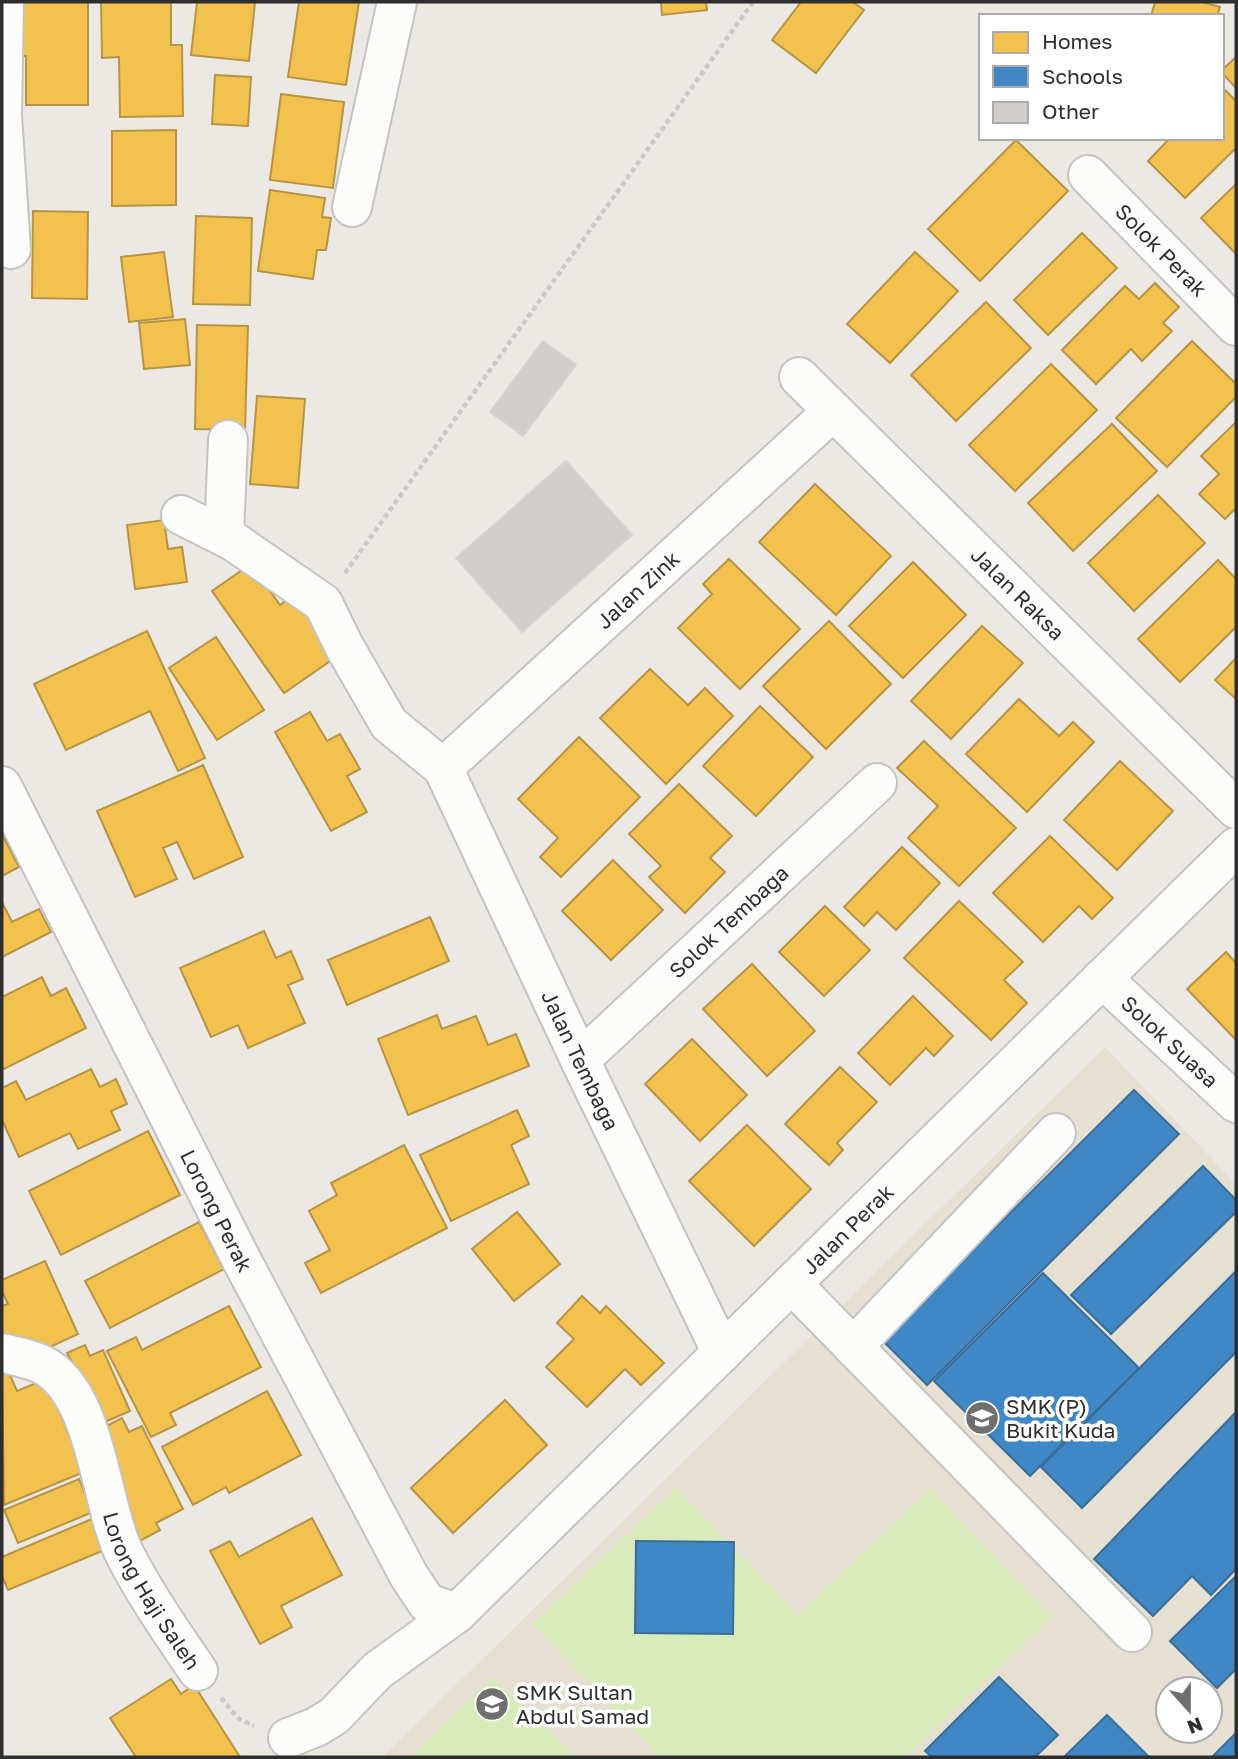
<svg xmlns="http://www.w3.org/2000/svg" width="1238" height="1759" viewBox="0 0 1238 1759" font-family="'Golos Text',sans-serif">
	<style>
		.education { fill: #e6e0d3; fill-rule: evenodd }
		.pitch { fill: #d9eabb }
		.homes { fill: #f2c14e; stroke: #b79544; stroke-width: 2 }
		.schools { fill: #3f88c5; stroke: #3a6d98; stroke-width: 2 }
		.building { fill: #d1cecb; stroke: #d7d4d0; stroke-width: 2 }
		.lines { fill: none; stroke-linecap: round; stroke-linejoin: round }
		.minor-casing { stroke: #c5c4c5; stroke-width: 42 }
		.path { stroke: #c9c9c8; stroke-width: 4.5; stroke-dasharray: 5 3.5; stroke-linecap: butt }
		.minor { stroke: #fcfcfb; stroke-width: 38 }
		.labels { text-anchor: middle; dominant-baseline: central; stroke-width: 7; stroke-linejoin: round; paint-order: stroke }
		.street-label { font-size: 21px; fill: #2e2e2e; stroke: #fff }
		.poi-label { font-size: 21px; fill: #2e2e2e; stroke: #fff; text-anchor: start }
	</style>
	<rect width="100%" height="100%" fill="#ece8e4"/>
	<path class="education" d="M1105 1047 1236 1184V1757H383ZM1168 1689H1210V1731H1168Z"/>
	<g class="pitch">
		<path d="M676 1488 798 1615 930 1489 1052 1617 905 1757H660L533 1624Z"/>
		<path d="M493 1677 576 1757H410Z"/>
	</g>
	<g class="homes">
		<path d="M17 2H88V105H26V56H17Z"/>
		<path d="M101 2H171V45H182L183 116 120 117 119 57 102 58Z"/>
		<path d="M197 2H255L249 61 191 55Z"/>
		<path d="M299 2H359L346 85 288 77Z"/>
		<path d="M661 2H706L707 10 662 15Z"/>
		<path d="M801 2H853L864 10 816 73 772 40Z"/>
		<path d="M1155 2H1202L1220 7 1217 16H1151Z"/>
		<path d="M1236 57V88L1222 73V70Z"/>
		<path d="M215 75 251 77 248 126 212 124Z"/>
		<path d="M1222 87 1236 101V148L1185 198 1148 161 1170 138H1222Z"/>
		<path d="M281 94 344 102 333 188 270 180Z"/>
		<path d="M176 130V205L112 206V131Z"/>
		<path d="M1016 140 1068 191 980 281 928 229Z"/>
		<path d="M1236 184V254L1201 218Z"/>
		<path d="M270 190 325 198 322 217 331 218 326 250H317L313 279 258 271Z"/>
		<path d="M33 211 88 212 87 299 32 298Z"/>
		<path d="M196 216 252 218 250 305 193 304Z"/>
		<path d="M1082 233 1117 268 1048 335 1014 300Z"/>
		<path d="M164 252 173 317 129 322 121 257Z"/>
		<path d="M915 252 958 291 890 363 847 324Z"/>
		<path d="M1155 283 1179 307 1163 323 1172 331 1142 361 1131 349 1096 384 1062 350 1125 286 1139 299Z"/>
		<path d="M986 302 1031 348 956 421 911 375Z"/>
		<path d="M185 319 190 365 144 369 139 323Z"/>
		<path d="M197 325 248 326 245 430 195 429Z"/>
		<path d="M1192 341 1236 384V397L1167 467 1116 418Z"/>
		<path d="M1051 364 1097 410 1015 491 969 445Z"/>
		<path d="M257 396 305 399 298 488 250 484Z"/>
		<path d="M1236 422V508L1225 519 1199 494 1219 474 1201 456Z"/>
		<path d="M1112 424 1157 471 1073 551 1028 503Z"/>
		<path d="M815 484 891 556 836 615 759 542Z"/>
		<path d="M1158 495 1205 543 1134 611 1088 563Z"/>
		<path d="M164 520 168 549 182 547 187 582 135 589 127 525Z"/>
		<path d="M729 559 800 629 740 689 678 628 712 594 703 584Z"/>
		<path d="M1218 560 1236 579V627L1180 682 1138 639Z"/>
		<path d="M913 562 966 615 903 678 849 626Z"/>
		<path d="M251 564 280 605 296 593 339 655 284 693 212 591Z"/>
		<path d="M829 621 891 684 826 749 763 686Z"/>
		<path d="M982 626 1023 663 951 739 911 701Z"/>
		<path d="M147 631 205 758 178 771 150 711 66 750 34 684Z"/>
		<path d="M216 637 264 710 217 740 169 668Z"/>
		<path d="M1236 658V699L1215 680Z"/>
		<path d="M650 669 688 705 705 688 733 716 666 784 600 718Z"/>
		<path d="M1019 699 1059 736 1073 722 1094 742 1027 812 966 754Z"/>
		<path d="M760 706 813 757 756 816 703 766Z"/>
		<path d="M310 712 327 741 340 734 360 769 347 776 367 812 331 831 275 732Z"/>
		<path d="M579 737 640 797 561 877 540 857 558 838 518 799Z"/>
		<path d="M924 741 1016 828 959 886 908 838 938 806 897 768Z"/>
		<path d="M1120 761 1173 811 1117 870 1064 820Z"/>
		<path d="M203 765 243 857 194 879 177 842 163 848 177 879 135 897 97 811Z"/>
		<path d="M679 784 732 836 710 858 725 872 685 913 649 877 661 866 629 834Z"/>
		<path d="M2 834 19 867 2 876Z"/>
		<path d="M1050 836 1113 898 1092 919 1079 906 1043 942 993 893Z"/>
		<path d="M902 847 940 883 896 930 877 912 864 926 844 907Z"/>
		<path d="M613 860 663 910 611 960 562 911Z"/>
		<path d="M959 901 1023 962 1004 980 1027 1003 991 1040 904 958Z"/>
		<path d="M2 902 12 922 39 909 51 932 2 957Z"/>
		<path d="M825 906 870 950 824 996 779 952Z"/>
		<path d="M430 917 449 961 347 1005 328 960Z"/>
		<path d="M264 931 276 958 291 951 303 979 288 985 305 1023 248 1048 238 1025 211 1037 180 968Z"/>
		<path d="M1226 952 1236 963V1040L1187 989Z"/>
		<path d="M752 964 815 1031 767 1076 703 1009Z"/>
		<path d="M42 977 51 996 66 988 86 1028 2 1070V997Z"/>
		<path d="M913 996 953 1036 934 1056 926 1048 890 1085 858 1053Z"/>
		<path d="M437 1015 442 1029 476 1016 488 1045 516 1034 529 1066 408 1115 378 1039Z"/>
		<path d="M692 1039 747 1095 700 1141 645 1084Z"/>
		<path d="M840 1067 877 1102 837 1143 843 1150 829 1165 785 1124Z"/>
		<path d="M91 1069 100 1087 116 1079 127 1104 111 1111 120 1130 78 1149 70 1133 19 1157 2 1120V1088L16 1081 26 1100Z"/>
		<path d="M517 1110 529 1136 511 1145 529 1184 451 1221 420 1155Z"/>
		<path d="M747 1125 811 1189 754 1246 689 1181Z"/>
		<path d="M148 1131 180 1195 61 1255 29 1191Z"/>
		<path d="M404 1145 447 1228 321 1293 305 1263 330 1250 309 1211 337 1195 331 1183Z"/>
		<path d="M517 1212 560 1264 514 1301 472 1249Z"/>
		<path d="M199 1222 224 1269 110 1328 85 1281Z"/>
		<path d="M45 1261 78 1334 31 1356 9 1346 2 1333V1306L8 1304 2 1291V1280Z"/>
		<path d="M582 1296 600 1313 606 1306 664 1363 641 1385 625 1369 587 1407 546 1367 574 1339 557 1323Z"/>
		<path d="M229 1306 261 1367 170 1413 176 1425 151 1437 107 1351 136 1337 142 1350Z"/>
		<path d="M85 1345 90 1356 103 1350 130 1411 91 1428 73 1364 67 1353Z"/>
		<path d="M6 1366 17 1391 46 1379 84 1472 4 1505 2 1368Z"/>
		<path d="M267 1391 301 1455 229 1493 226 1487 193 1505 162 1447Z"/>
		<path d="M505 1400 547 1445 453 1533 411 1488Z"/>
		<path d="M122 1418 129 1432 142 1426 183 1509 156 1523 160 1530 136 1543 93 1433Z"/>
		<path d="M79 1479 93 1512 18 1543 4 1510Z"/>
		<path d="M94 1518 107 1549 8 1590 2 1576V1557Z"/>
		<path d="M312 1518 342 1575 281 1606 292 1627 260 1644 210 1551 230 1541 239 1557Z"/>
		<path d="M171 1679 181 1694 194 1685 240 1757H136L110 1718Z"/>
	</g>
	<g class="schools">
		<path d="M1134 1090 1179 1134 927 1385 882 1340Z"/>
		<path d="M1203 1166 1236 1200V1212L1111 1334 1071 1295Z"/>
		<path d="M1236 1271V1352L1082 1508 1041 1467Z"/>
		<path d="M1043 1273 1139 1368 1030 1476 934 1381Z"/>
		<path d="M1236 1412V1569L1211 1595 1192 1576 1153 1616 1094 1559Z"/>
		<path d="M636 1541 734 1542 733 1634 635 1633Z"/>
		<path d="M1236 1576V1669L1217 1688 1170 1641Z"/>
		<path d="M999 1677 1058 1735 1035 1757H932L925 1751Z"/>
		<path d="M1107 1715 1149 1757H1064Z"/>
		<path d="M1236 1733V1757H1212Z"/>
	</g>
	<g class="building">
		<path d="M543 341 576 365 523 436 490 412Z"/>
		<path d="M566 461 632 535 522 632 456 558Z"/>
	</g>
	<g class="lines">
		<g class="minor-casing">
			<g id="minor">
				<path d="M4 2 2 115 11 249"/>
				<path id="s1" d="M1088 175 1236 326"/>
				<path d="M352 207 397 2"/>
				<path id="s2" d="M799 377 1236 809"/>
				<path id="s3" d="M181 515 233 541 323 603 344 646 389 724 443 768 580 1060 722 1353"/>
				<path d="M224 536 228 440"/>
				<path id="s4" d="M443 768 833 411"/>
				<path id="s5" d="M2 786 241 1259 409 1576 427 1603 457 1613"/>
				<path id="s6" d="M1102 978 1236 1103"/>
				<path id="s7" d="M580 1060 877 783"/>
				<path d="M792 1284 1132 1632"/>
				<path d="M853 1347 1056 1133"/>
				<path id="s8" d="M2 1353C15 1356 31 1359 43 1365 97 1393 100 1503 124 1553 145 1594 172 1633 198 1671"/>
				<path id="s9" d="M288 1738 316 1727 334 1716 377 1671 457 1613 1236 847"/>
			</g>
		</g>
		<g class="path">
			<path d="M345 573 753 2"/>
			<path d="M221 1698 238 1718 254 1726"/>
		</g>
		<use href="#minor" class="minor"/>
	</g>
	<defs>
		<g id="school-disc" transform="scale(1.75)"><circle r="9.5" fill="#706f6e" stroke="#fff"/><path d="M0-5L7-2L0 1L-7-2ZM-4 1L0 2.5L4 1V4Q0 6-4 4Z" fill="#fff"/></g>
	</defs>
	<g fill-rule="evenodd">
		<use href="#school-disc" x="982" y="1418"/>
		<use href="#school-disc" x="492" y="1704"/>
	</g>
	<g class="labels">
		<g class="street-label">
			<text stroke="none"><textPath href="#s1" startOffset="105">Solok Perak</textPath></text>
			<text stroke="none"><textPath href="#s4" startOffset="264">Jalan Zink</textPath></text>
			<text stroke="none"><textPath href="#s2" startOffset="308">Jalan Raksa</textPath></text>
			<text stroke="none"><textPath href="#s7" startOffset="203">Solok Tembaga</textPath></text>
			<text stroke="none"><textPath href="#s6" startOffset="93">Solok Suasa</textPath></text>
			<text stroke="none"><textPath href="#s3" startOffset="698">Jalan Tembaga</textPath></text>
			<text stroke="none"><textPath href="#s5" startOffset="476">Lorong Perak</textPath></text>
			<text stroke="none"><textPath href="#s9" startOffset="760">Jalan Perak</textPath></text>
			<text stroke="none"><textPath href="#s8" startOffset="298">Lorong Haji Saleh</textPath></text>
		</g>
		<g class="poi-label">
			<text x="1006" y="1406">SMK (P)<tspan x="1006" dy="24">Bukit Kuda</tspan></text>
			<text x="516" y="1692">SMK Sultan<tspan x="516" dy="24">Abdul Samad</tspan></text>
		</g>
	</g>
	<rect width="1238" height="1759" fill="none" stroke="#2e2e2e" stroke-width="7"/>
	<rect x="979" y="14" width="245" height="126" fill="#ffffff" stroke="#ababab" stroke-width="2"/>
	<rect x="993" y="32" width="35" height="21" fill="#f2c14e" stroke="#ababab" stroke-width="2"/>
	<text x="1042" y="49" font-size="21" fill="#2e2e2e">Homes</text>
	<rect x="993" y="66" width="35" height="21" fill="#3f88c5" stroke="#ababab" stroke-width="2"/>
	<text x="1042" y="84" font-size="21" fill="#2e2e2e">Schools</text>
	<rect x="993" y="102" width="35" height="21" fill="#d1cecb" stroke="#ababab" stroke-width="2"/>
	<text x="1042" y="119" font-size="21" fill="#2e2e2e">Other</text>
	<g transform="translate(1189 1710) rotate(159)"><circle r="33" fill="#ffffff" stroke="#ababab" stroke-width="2"/>
	<path d="M0-5L12 26L0 18L-12 26Z" fill="#706f6e"/>
	<text y="-10" font-size="19" font-weight="bold" text-anchor="middle" fill="#2e2e2e">N</text>
	</g>
</svg>
